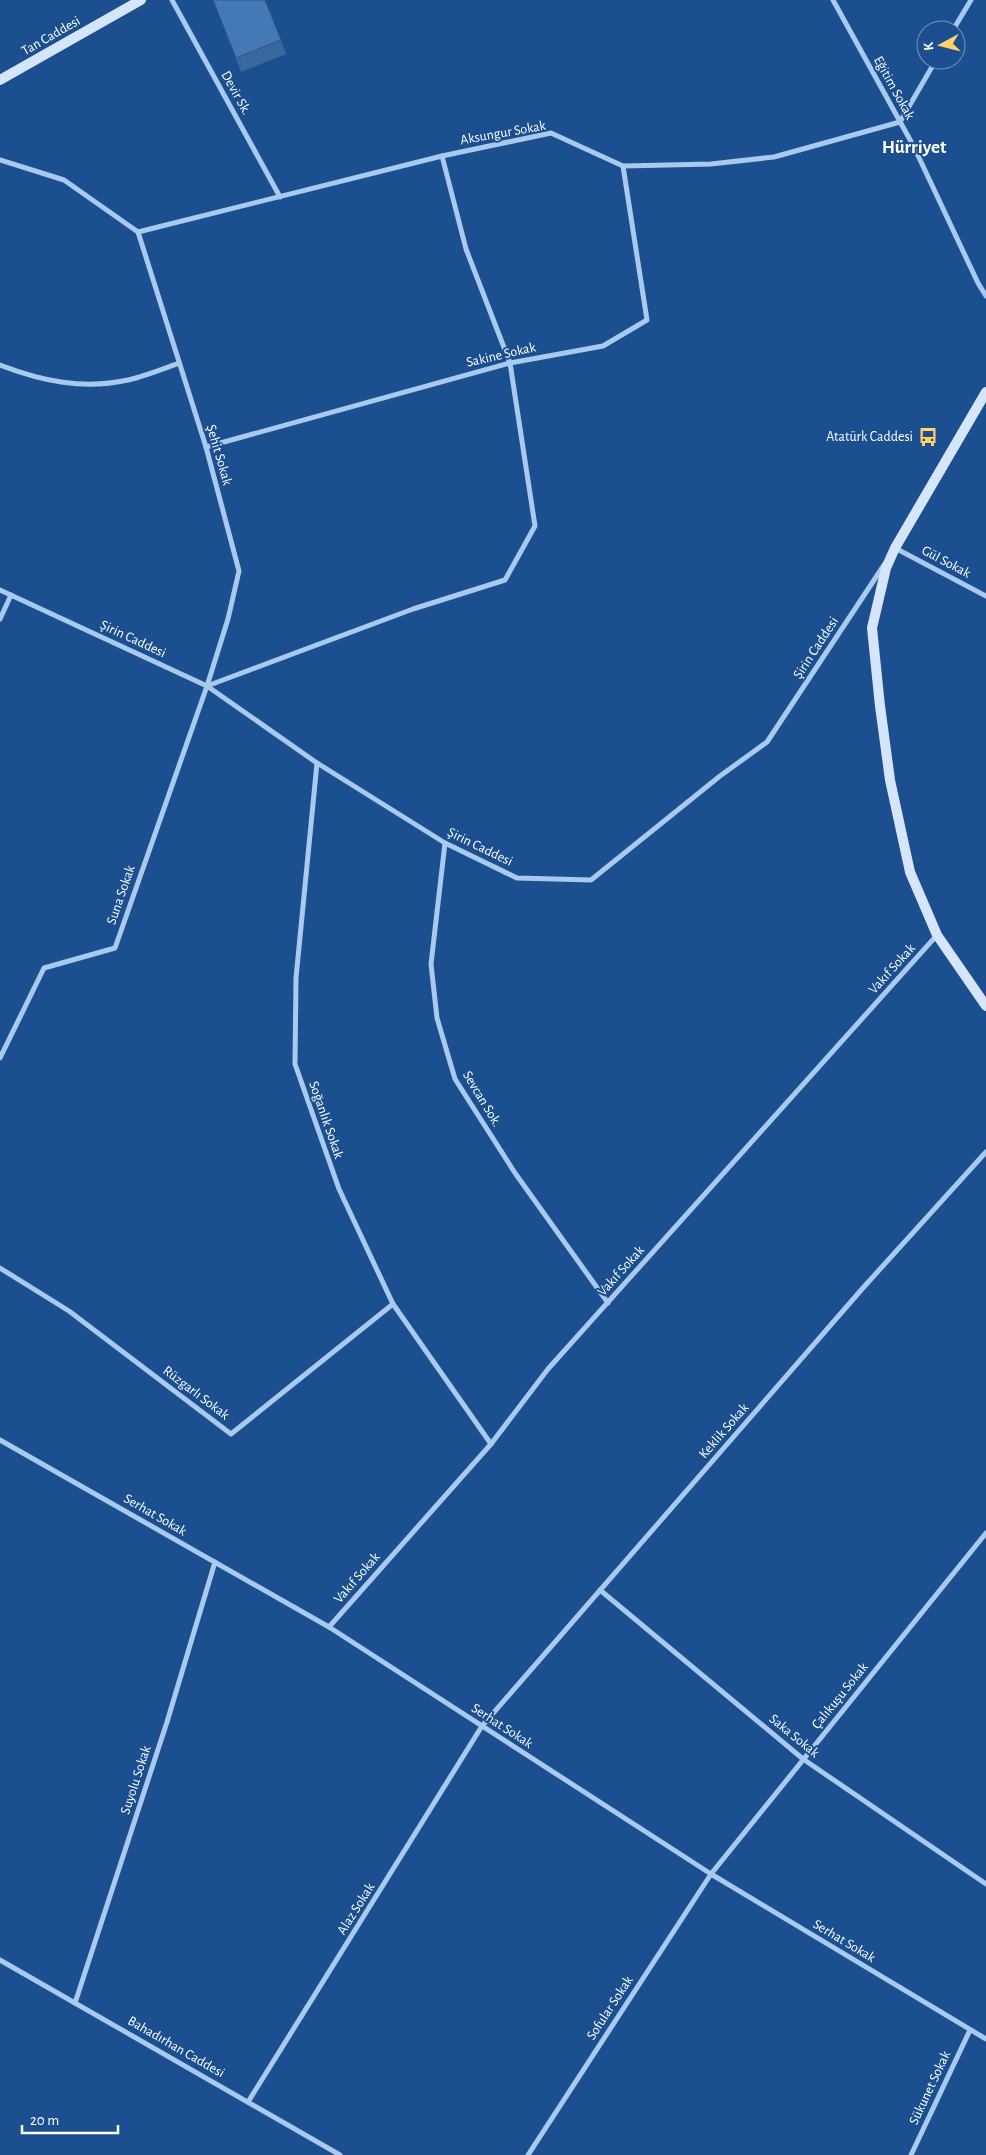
<svg xmlns="http://www.w3.org/2000/svg" width="986" height="2155" viewBox="0 0 986 2155" font-family="'Alegreya Sans',sans-serif">
	<style>
		.lines { fill: none; stroke-linecap: round; stroke-linejoin: round }
		.street { stroke: #a9c9ee; stroke-width: 5 }
		.secondary { stroke: #d6e6fa; stroke-width: 10 }
		.wall { fill: #3a679d }
		.building { fill: #4478b7; stroke: #305480 }
		.labels { text-anchor: middle; dominant-baseline: central; stroke-width: 4; stroke-linejoin: round; paint-order: stroke }
		.street-label { font-size: 14px; fill: #fff; stroke: #1b4f8f }
		.poi-label { font-size: 14px; fill: #fff; stroke: #1b4f8f; text-anchor: end }
		.district-label { font-size: 19px; font-weight: bold; fill: #fff; stroke: #1b4f8f }
	</style>
	<rect width="100%" height="100%" fill="#1b4f8f"/>
	<g class="lines">
		<g class="street">
			<path d="M172 0 280 197"/>
			<path d="M833 0 914 147 978 283 986 296"/>
			<path d="M953 30 971 0"/>
			<path d="M0 160 64 180 138 232"/>
			<path d="M138 232 442 156 551 133 623 166 711 164 774 157 900 122 936 60"/>
			<path d="M0 365C42 381 83 390 128 380 145 376 163 369 179 363"/>
			<path d="M206 447 510 363 603 346 647 320 623 166"/>
			<path d="M894 549 895 548 986 596"/>
			<path d="M0 590 207 686 317 763 445 843 517 878 591 880 720 776 767 742 884 565"/>
			<path d="M0 619 11 595"/>
			<path d="M207 686 413 609 505 580 535 526 510 363 466 249 442 156"/>
			<path d="M317 763 296 978 295 1064 339 1189 393 1304 491 1444"/>
			<path d="M445 843 431 964 437 1018 455 1079 515 1173 608 1303"/>
			<path d="M0 1058 44 968 115 948 207 686 228 619 239 571 206 447 138 232"/>
			<path d="M0 1268 69 1311 231 1434 393 1304"/>
			<path d="M0 1440 329 1627 711 1874 986 2039"/>
			<path d="M600 1590 803 1759 986 1884"/>
			<path d="M329 1627 491 1444 548 1369 937 935"/>
			<path d="M0 1960 340 2155"/>
			<path d="M75 2003 167 1722 215 1562"/>
			<path d="M248 2102 482 1726 862 1289 986 1152"/>
			<path d="M528 2155 711 1874 986 1533"/>
			<path d="M911 2155 970 2030"/>
		</g>
		<g class="secondary">
			<path d="M0 80 141 0"/>
			<path d="M986 392 895 548 886 568 872 628 880 706 890 780 910 872 937 935 986 1006"/>
		</g>
	</g>
	<path class="wall" d="M218 13 281 40 286 54 241 72Z"/>
	<path class="building" d="M213 0H265L281 40 236 58Z"/>
	<defs>
		<g id="bus-bare" transform="scale(1.5)"><path d="M-5-6H5V4H4V6H2V4H-2V6H-4V4H-5ZM-3.5-4V0h7V-4ZM-3.5 1.2v1.5H-2V1.2ZM2 1.2v1.5H3.5V1.2Z" fill="#ffd166" stroke="#1b4f8f" stroke-width="2.5" paint-order="stroke"/></g>
	</defs>
	<g fill-rule="evenodd">
		<use href="#bus-bare" x="928" y="437"/>
	</g>
	<g class="labels">
		<g class="street-label">
			<text transform="translate(51 36) rotate(-30)">Tan Caddesi</text>
			<text transform="translate(894 88) rotate(61)">Eğitim Sokak</text>
			<text transform="translate(236 93) rotate(61)">Devir Sk.</text>
			<text transform="translate(503 133) rotate(-10)">Aksungur Sokak</text>
			<text transform="translate(501 355) rotate(-13)">Sakine Sokak</text>
			<text transform="translate(219 455) rotate(74)">Şehit Sokak</text>
			<text transform="translate(946 562) rotate(28)">Gül Sokak</text>
			<text transform="translate(133 639) rotate(25)">Şirin Caddesi</text>
			<text transform="translate(816 648) rotate(-57)">Şirin Caddesi</text>
			<text transform="translate(480 847) rotate(26)">Şirin Caddesi</text>
			<text transform="translate(121 895) rotate(-71)">Suna Sokak</text>
			<text transform="translate(892 969) rotate(-48)">Vakıf Sokak</text>
			<text transform="translate(482 1099) rotate(59)">Sevcan Sok.</text>
			<text transform="translate(326 1120) rotate(71)">Soğanlık Sokak</text>
			<text transform="translate(621 1271) rotate(-48)">Vakıf Sokak</text>
			<text transform="translate(196 1393) rotate(37)">Rüzgarlı Sokak</text>
			<text transform="translate(724 1431) rotate(-49)">Keklik Sokak</text>
			<text transform="translate(155 1515) rotate(30)">Serhat Sokak</text>
			<text transform="translate(357 1578) rotate(-49)">Vakıf Sokak</text>
			<text transform="translate(840 1696) rotate(-51)">Çalıkuşu Sokak</text>
			<text transform="translate(502 1726) rotate(33)">Serhat Sokak</text>
			<text transform="translate(794 1736) rotate(39)">Saka Sokak</text>
			<text transform="translate(136 1780) rotate(-72)">Suyolu Sokak</text>
			<text transform="translate(356 1909) rotate(-58)">Alaz Sokak</text>
			<text transform="translate(844 1941) rotate(31)">Serhat Sokak</text>
			<text transform="translate(610 2008) rotate(-57)">Sofular Sokak</text>
			<text transform="translate(176 2047) rotate(30)">Bahadırhan Caddesi</text>
			<text transform="translate(930 2088) rotate(-65)">Sükunet Sokak</text>
		</g>
		<g class="poi-label">
			<text x="913" y="437">Atatürk Caddesi</text>
		</g>
		<g class="district-label">
			<text x="914" y="147">Hürriyet</text>
		</g>
	</g>
	<g transform="translate(941 45) rotate(263)"><circle r="24" fill="#1b4f8f" stroke="#7695bc"/>
	<path d="M0-4L9 19L0 12L-9 19Z" fill="#ffd166"/>
	<text y="-8" font-size="14" font-weight="bold" text-anchor="middle" fill="#ffffff">K</text>
	</g>
	<path d="M22 2125v8h96v-8" fill="none" stroke="#ffffff" stroke-width="2.5"/>
	<text x="30" y="2125" font-size="15" fill="#ffffff" stroke="#1b4f8f" stroke-width="4" paint-order="stroke">20 m</text>
</svg>
